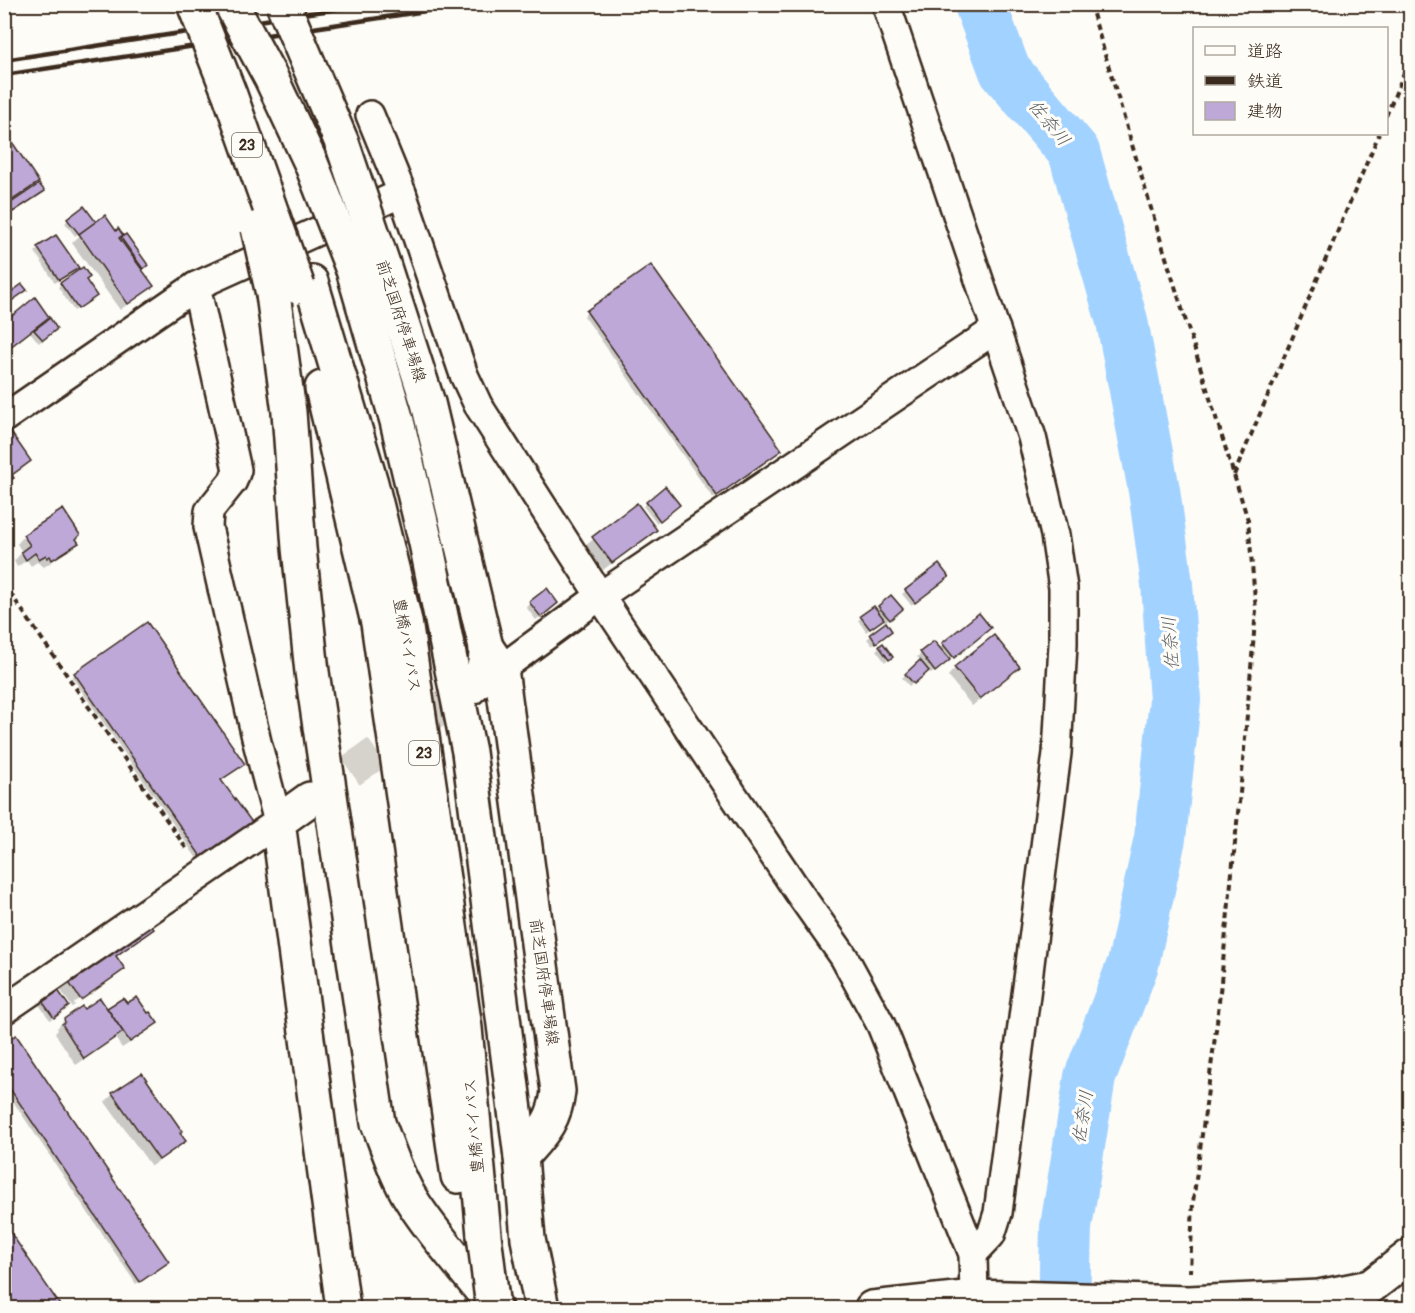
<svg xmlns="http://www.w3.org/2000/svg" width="1415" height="1313" viewBox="0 0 1415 1313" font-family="Pangolin,'Klee One',sans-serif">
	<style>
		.shadow { fill: #0003 }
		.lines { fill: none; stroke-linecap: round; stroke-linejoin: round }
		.river { stroke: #a2d2ff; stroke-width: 52 }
		.building { fill: #bea8d7; stroke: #3b2a1e; stroke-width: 1.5 }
		.secondary-tunnel { stroke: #d6d2cc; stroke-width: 33; stroke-dasharray: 33 16; stroke-linecap: butt }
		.minor-casing { stroke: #3b2a1e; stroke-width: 32 }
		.secondary-casing { stroke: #3b2a1e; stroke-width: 38 }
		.trunk-casing { stroke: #3b2a1e; stroke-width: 38 }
		.path { stroke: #3b2a1e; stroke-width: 4; stroke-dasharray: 6 4.5; stroke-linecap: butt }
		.minor { stroke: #fdfcf7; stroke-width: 27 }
		.secondary { stroke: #fdfcf7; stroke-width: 33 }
		.trunk { stroke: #fdfcf7; stroke-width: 33 }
		.rail { stroke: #3b2a1e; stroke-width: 4.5 }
		.secondary-bridge-casing { stroke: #3b2a1e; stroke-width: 38; stroke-linecap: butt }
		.trunk-bridge-casing { stroke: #3b2a1e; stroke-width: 38; stroke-linecap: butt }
		.secondary-bridge { stroke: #fdfcf7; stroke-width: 33 }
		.trunk-bridge { stroke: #fdfcf7; stroke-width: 33 }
		.labels { text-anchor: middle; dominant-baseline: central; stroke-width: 6; stroke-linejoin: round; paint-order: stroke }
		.shield { fill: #fdfcf7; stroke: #75695f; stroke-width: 1.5 }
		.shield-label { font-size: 15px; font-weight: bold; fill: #3b2a1e }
		.street-label { font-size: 16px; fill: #3b2a1e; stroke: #fdfcf7 }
		.water-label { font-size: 18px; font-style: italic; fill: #5a5c62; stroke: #fdfcf7 }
	</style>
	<rect width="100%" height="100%" fill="#fdfcf7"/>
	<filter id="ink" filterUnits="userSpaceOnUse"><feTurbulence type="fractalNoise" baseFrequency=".0167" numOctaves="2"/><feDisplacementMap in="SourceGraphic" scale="12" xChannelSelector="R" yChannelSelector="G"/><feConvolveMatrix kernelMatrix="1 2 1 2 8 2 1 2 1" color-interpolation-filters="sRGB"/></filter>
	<g filter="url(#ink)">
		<g class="shadow">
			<path d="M4 133 38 182 29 190 39 194 9 214 6 209 11 204 4 206Z"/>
			<path d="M68 220 96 224 120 241 126 236 146 265 141 270 152 286 120 310 72 243 83 232 82 231 75 236 65 223Z"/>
			<path d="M38 249 73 271 55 283 35 252Z"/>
			<path d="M85 281 92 299 74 311 58 287 61 284Z"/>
			<path d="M22 286 21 293 4 305V299Z"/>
			<path d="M587 312 776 454 713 498 584 316Z"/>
			<path d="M47 317 39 326 52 332 39 343 30 332 4 352V319Z"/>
			<path d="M665 488 675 509 656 523 643 506Z"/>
			<path d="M636 505 655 530 603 570 585 546Z"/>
			<path d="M24 536 74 539 77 543 69 550 44 567 37 562 31 566 27 560 17 567 14 561 22 552 17 544Z"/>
			<path d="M944 580 911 605 902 594 906 591Z"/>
			<path d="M546 590 553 606 536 620 526 607Z"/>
			<path d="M879 607 897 612 885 622 883 619 866 632 858 620Z"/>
			<path d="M979 615 985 631 931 674 928 670 909 686 902 678 921 661 917 657 934 643 939 648Z"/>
			<path d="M886 624 887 634 872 645 867 639Z"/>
			<path d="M882 645 891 657 885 662 876 650Z"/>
			<path d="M955 668 1010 675 972 706 948 676Z"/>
			<path d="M75 674 240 767 220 781 252 825 200 863 72 677Z"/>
			<path d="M152 929 115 958 117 973 74 1003 75 1005 72 1007 60 989 68 981Z"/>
			<path d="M4 981 10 990 4 995Z"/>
			<path d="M55 988 64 1010 50 1020 37 1002Z"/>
			<path d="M122 1000 156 1023 148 1031 122 1048 115 1038 76 1065 55 1033 58 1030 57 1028 65 1020 84 1011 107 1010Z"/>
			<path d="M4 1045 163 1265 136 1284 4 1088Z"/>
			<path d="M113 1094 178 1133 184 1141 176 1149 151 1166 105 1102Z"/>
			<path d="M4 1225 60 1308H10L4 1300Z"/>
		</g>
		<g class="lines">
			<path class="river" d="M980 4 1005 71 1074 152 1122 321 1154 490 1167 584 1175 700 1160 838 1133 964 1090 1077 1066 1227 1064 1308"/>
		</g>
		<g class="building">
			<path d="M4 130 39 182 8 203 4 199Z"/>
			<path d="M39 184 45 191 13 212 8 205Z"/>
			<path d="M84 206 96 222 79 234 67 219Z"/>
			<path d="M105 215 116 231 118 228 123 235 119 238 154 286 128 304 79 234Z"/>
			<path d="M126 234 148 265 143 269 121 238Z"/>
			<path d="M56 235 79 268 59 280 37 247Z"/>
			<path d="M651 265 782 450 717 496 586 311Z"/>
			<path d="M83 267 90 277 86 280 97 296 78 309 60 283Z"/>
			<path d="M22 284 27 290 10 302 6 296Z"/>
			<path d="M35 297 49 317 9 348 4 342V317L10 313 12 316Z"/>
			<path d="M50 318 57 329 43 340 34 330Z"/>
			<path d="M8 428 31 461 12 475 14 478 4 484V431Z"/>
			<path d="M665 486 680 505 660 521 646 502Z"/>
			<path d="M637 503 657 530 612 563 592 537Z"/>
			<path d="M63 509 80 535 76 539 79 543 52 560 50 556 47 558 46 555 39 559 35 553 26 560 21 552 30 545 23 535Z"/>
			<path d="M939 564 949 577 915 603 905 590Z"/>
			<path d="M547 588 558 603 541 617 529 602Z"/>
			<path d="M891 595 903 609 890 620 878 606Z"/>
			<path d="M874 606 884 619 870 629 860 616Z"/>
			<path d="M979 613 991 628 954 658 942 643Z"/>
			<path d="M147 622 245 764 221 780 254 825 204 861 74 673Z"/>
			<path d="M886 622 892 631 876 643 870 634Z"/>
			<path d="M994 635 1020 667 980 699 954 667Z"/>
			<path d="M934 641 950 660 935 672 920 652Z"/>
			<path d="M883 643 893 657 889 660 879 646Z"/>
			<path d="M920 660 929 671 914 684 905 674Z"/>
			<path d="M149 923 154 929 116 956 125 969 81 1000 67 980Z"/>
			<path d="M55 986 69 1006 54 1018 39 997Z"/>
			<path d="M137 997 148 1013 150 1012 158 1023 130 1042 107 1008 123 998 127 1003Z"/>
			<path d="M100 998 123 1032 84 1059 62 1024 65 1022 64 1019 82 1006 84 1009Z"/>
			<path d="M16 1035 169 1262 140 1282 4 1080V1043Z"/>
			<path d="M142 1073 182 1131 180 1133 186 1141 159 1160 112 1093Z"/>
			<path d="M4 1223 62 1308H16L4 1291Z"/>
		</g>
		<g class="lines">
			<path class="secondary-tunnel" d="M310 799 470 688"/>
			<g class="minor-casing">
				<g id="minor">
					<path d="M886 4 1032 437 1055 535 1063 588V644L1057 753 998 1213 991 1235 973 1254"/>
					<path d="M370 115 402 193"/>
					<path d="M4 418 196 286"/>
					<path d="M501 669 600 596 996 329"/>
					<path d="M4 1010 278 822 257 742 208 527 209 511 233 481 237 470 196 286 402 193 464 375 478 405 600 596 799 893 844 957 881 1025 973 1254 974 1297 979 1308"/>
				</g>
			</g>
			<g class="secondary-casing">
				<g id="secondary">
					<path d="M383 264 428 403 486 647C486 664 484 677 470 688"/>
					<path d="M486 647 501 669 558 1091C555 1122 540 1135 521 1157L528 1239 542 1308"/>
					<path d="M310 799 278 822 343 1308"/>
					<path d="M872 1308 974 1297 1189 1303 1319 1297 1370 1287 1410 1256"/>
				</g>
			</g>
			<g class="trunk-casing">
				<g id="trunk">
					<path d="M353 270 397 421 426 543 469 752 521 1157"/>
					<path d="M311 282 371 483 405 621 465 1028 484 1235"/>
					<path d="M273 294 289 412 299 548 312 672 378 1123C388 1148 396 1175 411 1199 435 1238 468 1271 495 1308"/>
					<path d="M322 388 378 623 458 1176"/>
				</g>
			</g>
			<g class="path">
				<path d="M1090 4 1159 235 1248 520 1256 610 1242 773 1217 1022 1193 1202 1190 1272"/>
				<path d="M1386 116 1410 59"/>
				<path d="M1234 475 1379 134"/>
				<path d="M4 584 188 851"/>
			</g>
			<use href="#minor" class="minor"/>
			<use href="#secondary" class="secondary"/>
			<use href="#trunk" class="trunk"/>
			<g class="rail">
				<path d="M4 60 370 4"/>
				<path d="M4 75 472 4"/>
			</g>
			<g class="secondary-bridge-casing">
				<path id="secondary-bridge" d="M283 4 342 143 383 264"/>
			</g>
			<g class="trunk-bridge-casing">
				<g id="trunk-bridge">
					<path d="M194 4 230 95 298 287"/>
					<path d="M231 4 271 78 311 163 353 270"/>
					<path d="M258 228 273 294"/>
					<path d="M484 1235 493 1308"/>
				</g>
			</g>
			<use href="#secondary-bridge" class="secondary-bridge"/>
			<use href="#trunk-bridge" class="trunk-bridge"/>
		</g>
	</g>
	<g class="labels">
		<g class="shield">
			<rect x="232" y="133" width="30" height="24" rx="4.5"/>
			<rect x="409" y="741" width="30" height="24" rx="4.5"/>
		</g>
		<g class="shield-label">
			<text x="247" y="145">23</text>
			<text x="424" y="753">23</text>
		</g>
		<g class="street-label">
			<text transform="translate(401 321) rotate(72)">前芝国府停車場線</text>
			<text transform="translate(407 645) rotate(80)">豊橋バイパス</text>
			<text transform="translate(544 982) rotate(82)">前芝国府停車場線</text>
			<text transform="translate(474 1126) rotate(-95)">豊橋バイパス</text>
		</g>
		<g class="water-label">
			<text transform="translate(1049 123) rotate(50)">佐奈川</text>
			<text transform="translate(1171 643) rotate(-94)">佐奈川</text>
			<text transform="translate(1083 1117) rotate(-81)">佐奈川</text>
		</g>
	</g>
	<rect width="1415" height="1313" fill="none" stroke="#fdfcf7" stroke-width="24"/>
	<rect x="12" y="12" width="1391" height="1289" fill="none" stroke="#3b2a1e" stroke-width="2" filter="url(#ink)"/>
	<rect x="1193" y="27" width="195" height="108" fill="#fdfcf7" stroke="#afa8a0" stroke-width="1.5"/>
	<rect x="1205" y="46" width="30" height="9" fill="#fdfcf7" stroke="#afa8a0" stroke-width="1.5"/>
	<text x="1247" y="57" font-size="18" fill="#3b2a1e">道路</text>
	<rect x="1205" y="76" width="30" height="9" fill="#3b2a1e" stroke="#afa8a0" stroke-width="1.5"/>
	<text x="1247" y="87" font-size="18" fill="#3b2a1e">鉄道</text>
	<rect x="1205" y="102" width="30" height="18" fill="#bea8d7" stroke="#afa8a0" stroke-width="1.5"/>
	<text x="1247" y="117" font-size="18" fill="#3b2a1e">建物</text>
</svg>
